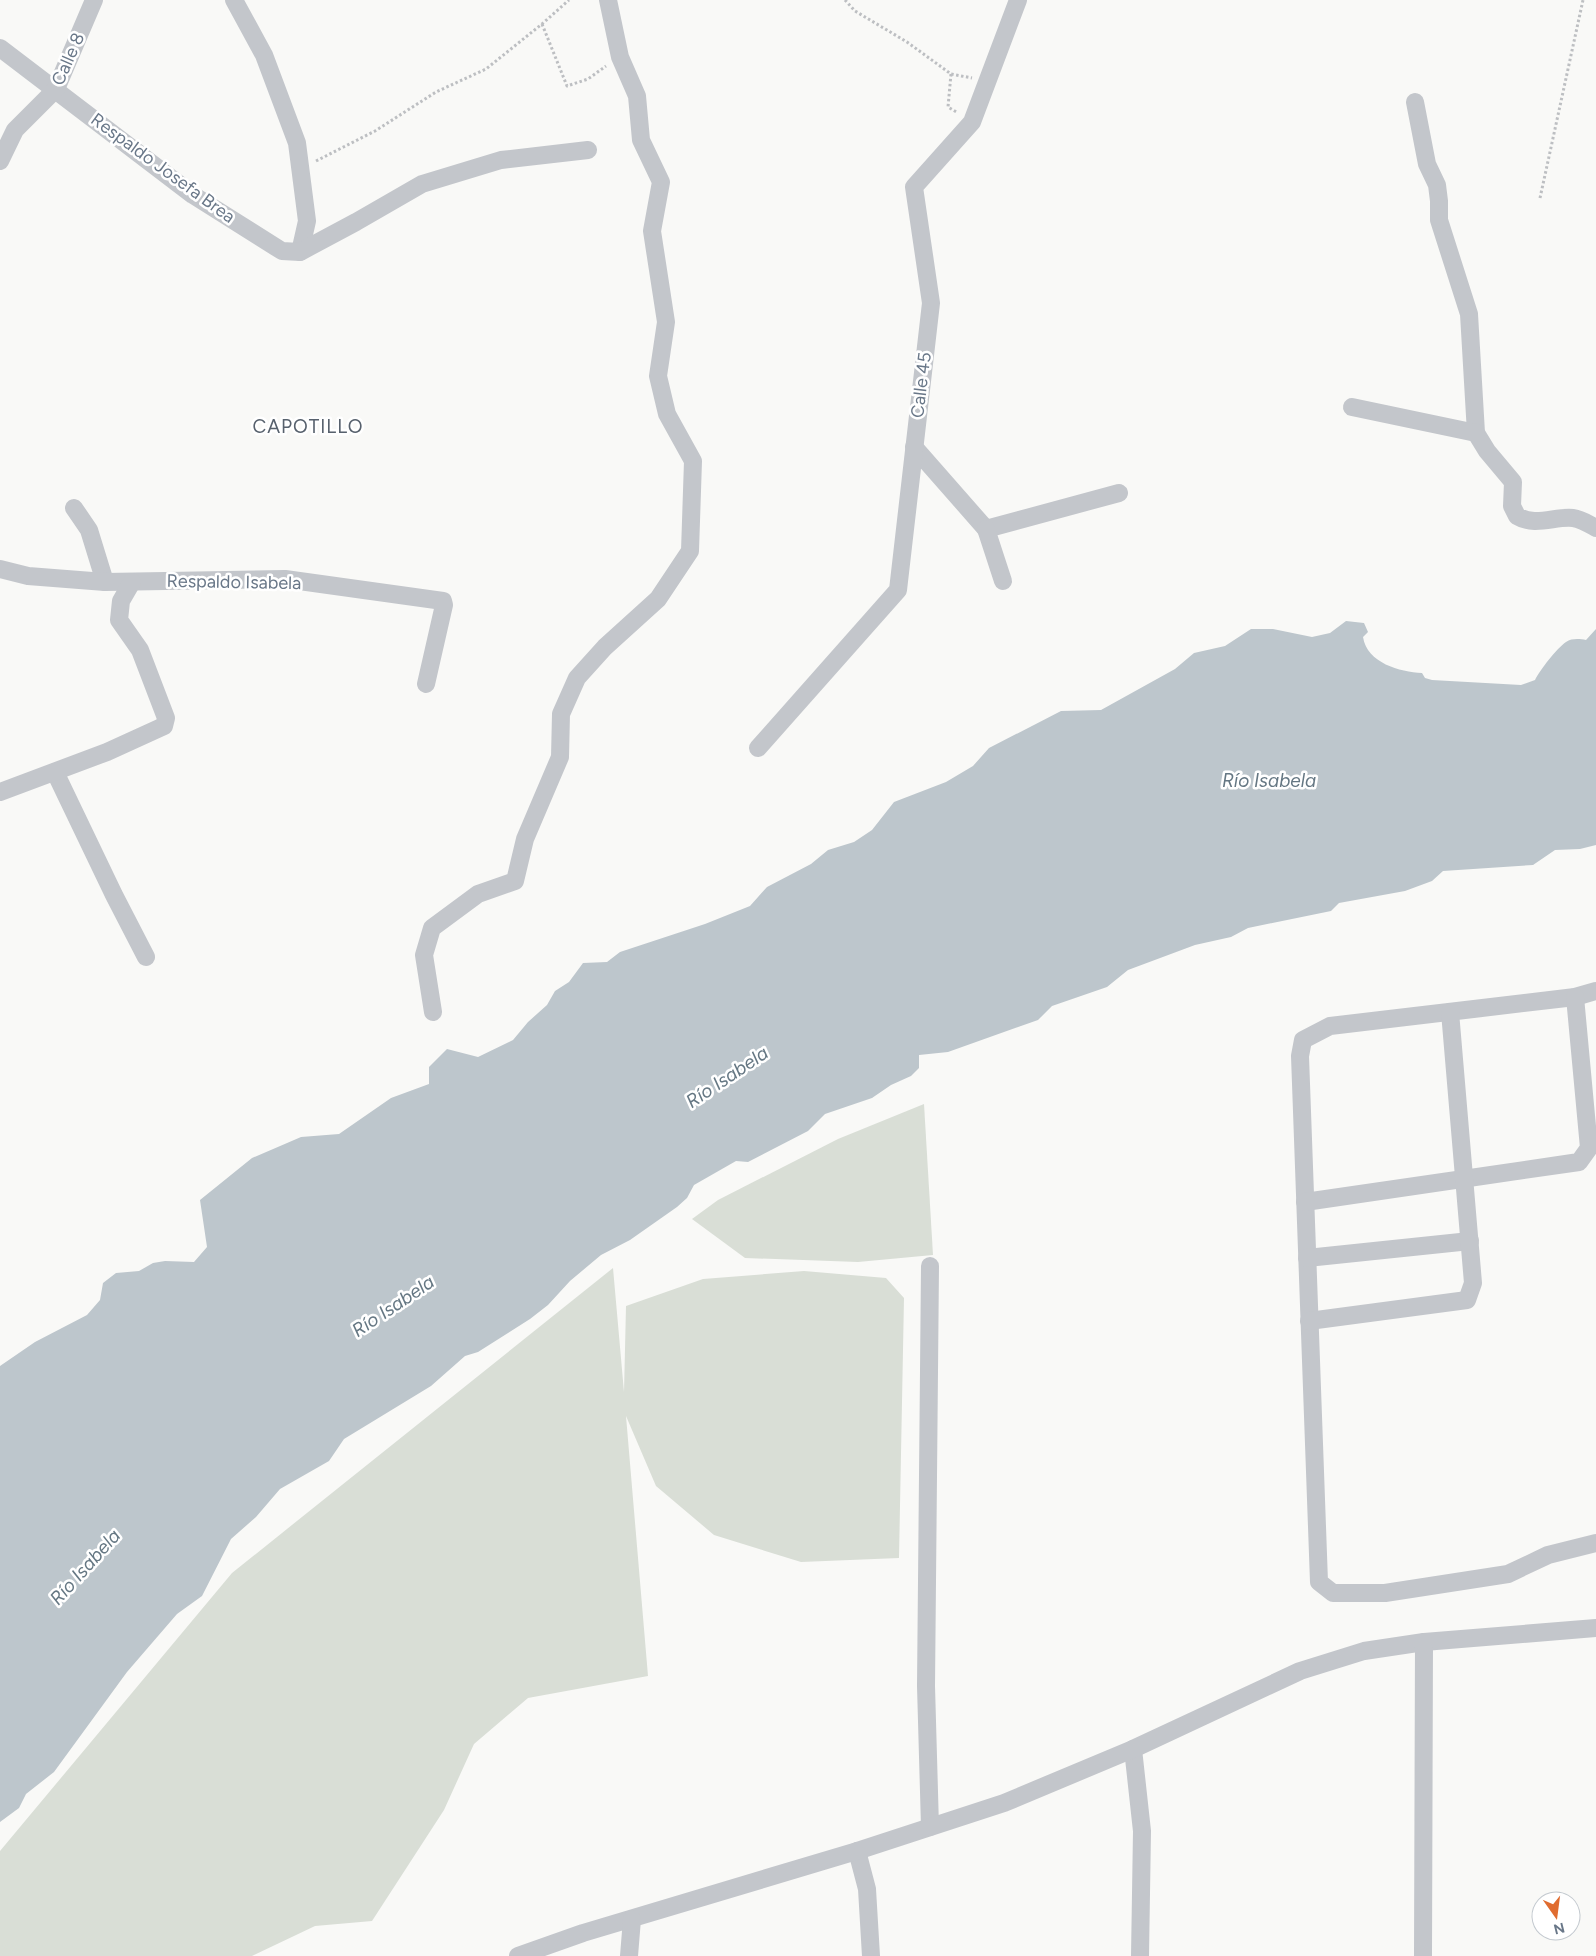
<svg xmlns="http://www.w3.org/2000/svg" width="1596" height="1956" viewBox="0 0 1596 1956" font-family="Figtree,sans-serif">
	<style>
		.green { fill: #d9ded6 }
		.water { fill: #bdc6cc }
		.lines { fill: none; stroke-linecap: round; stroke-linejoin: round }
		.path { stroke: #bdbfc2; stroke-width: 3; stroke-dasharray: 2.5 2.5; stroke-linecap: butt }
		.minor { stroke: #c3c6cb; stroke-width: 18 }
		.labels { text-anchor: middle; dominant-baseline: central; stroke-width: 5; stroke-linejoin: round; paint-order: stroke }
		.street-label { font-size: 18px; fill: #697788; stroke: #fff }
		.neighbourhood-label { font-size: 19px; letter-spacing: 1px; fill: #57616d; stroke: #fff }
		.water-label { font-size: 19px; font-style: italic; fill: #657783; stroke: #fff }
	</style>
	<rect width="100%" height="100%" fill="#f9f9f7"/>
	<g class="green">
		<path d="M924 1104 933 1255 858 1262 745 1258 692 1219 718 1200 838 1139Z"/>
		<path d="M613 1268 624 1392 626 1306 703 1279 804 1271 886 1278 904 1298 899 1558 801 1562 714 1535 656 1486 626 1416 648 1676 528 1698 474 1744 444 1810 372 1921 315 1926 252 1956H0V1851L232 1573Z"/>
	</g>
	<path class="water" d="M1346 621 1364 623 1368 632 1363 637C1367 663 1400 672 1422 673L1425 678 1432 680 1521 685 1535 680C1540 670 1557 648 1566 642 1572 638 1580 639 1586 640L1596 629V845L1580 849 1555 850 1533 865 1443 871 1432 881 1405 891 1339 903 1331 911 1248 928 1231 937 1195 945 1128 970 1107 987 1052 1006 1038 1020 948 1052 919 1055V1068L911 1076 891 1085 872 1098 825 1114 808 1131 748 1162 736 1161 694 1185 687 1198 677 1207 630 1240 601 1255 570 1281 548 1305 530 1319 478 1352 465 1356 431 1386 344 1439 329 1461 280 1489 256 1517 231 1539 202 1596 177 1614 127 1672 54 1772 26 1794 19 1808 0 1822V1366L35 1342 87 1315 100 1300 103 1283 116 1273 139 1271 153 1263 165 1261 194 1262 207 1247 200 1200 252 1158 301 1137 339 1134 391 1098 429 1084V1067L447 1049 478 1057 513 1040 528 1022 547 1005 555 991 569 982 583 963 607 962 620 952 705 924 750 906 767 887 811 864 828 850 854 842 872 830 894 802 946 782 973 766 989 748 1061 711 1101 710 1175 669 1194 653 1225 646 1251 629H1273L1312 637 1330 633Z"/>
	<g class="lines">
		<g class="path">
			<path d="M845 0 855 11 907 42 951 74 972 78"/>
			<path d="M542 24 567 86 588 79 606 66"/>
			<path d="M951 74 948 107 958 113"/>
			<path d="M316 161 375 131 436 92 486 69 542 24 569 0"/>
			<path d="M1540 198 1583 0"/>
		</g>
		<g class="minor">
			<path d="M234 0 264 55 297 143 307 221 300 252"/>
			<path d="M0 48 193 195 282 251 300 252 356 222 422 184 501 160 588 150"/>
			<path d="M1415 102 1427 164 1437 185 1439 201V220L1469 314 1476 433 1487 451 1513 482 1512 506 1517 516C1535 527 1555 516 1573 518 1581 519 1589 524 1596 528"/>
			<path d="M0 161 15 130 56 89 94 0"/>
			<path d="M1352 407 1476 433"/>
			<path d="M914 447 986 529 1119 493"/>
			<path d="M74 508 89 530 105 582"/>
			<path d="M986 529 1003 581"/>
			<path d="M0 569 28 576 105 582 285 579 443 601 444 605 426 684"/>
			<path d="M758 748 898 590 931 303 914 187 972 122 1018 0"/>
			<path d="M55 772 114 895 146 957"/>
			<path d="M0 792 107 752 164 726 166 718 140 650 119 620 121 601 132 582"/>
			<path d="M1596 991 1575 997 1330 1026 1303 1040 1300 1056 1319 1582 1333 1593H1385L1508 1574 1548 1555 1596 1543"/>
			<path d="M433 1012 424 955 432 928 478 894 515 881 525 839 560 757 561 714 577 678 605 647 658 599 690 551 693 461 667 414 658 376 666 322 652 231 661 182 641 140 637 96 620 57 608 0"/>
			<path d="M1305 1202 1579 1162 1589 1148 1575 997"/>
			<path d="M1307 1258 1470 1241"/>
			<path d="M930 1266 926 1686 930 1827"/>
			<path d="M1309 1321 1467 1300 1473 1283 1450 1012"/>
			<path d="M1133 1749 1142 1831 1140 1956"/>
			<path d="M857 1851 867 1889 871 1956"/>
			<path d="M518 1956 583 1933 857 1851 1004 1803 1133 1749 1300 1671 1364 1651 1424 1642 1596 1628"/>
			<path d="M629 1956 632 1919"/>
			<path d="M1423 1956 1424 1642"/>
		</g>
	</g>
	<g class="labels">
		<g class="street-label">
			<text transform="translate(68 59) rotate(-66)">Calle 8</text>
			<text transform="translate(163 168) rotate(36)">Respaldo Josefa Brea</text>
			<text transform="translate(921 385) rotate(-83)">Calle 45</text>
			<text transform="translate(234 582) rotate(1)">Respaldo Isabela</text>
		</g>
		<g class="neighbourhood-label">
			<text x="308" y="426">CAPOTILLO</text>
		</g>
		<g class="water-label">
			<text x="1269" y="780">Río Isabela</text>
			<text transform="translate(727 1077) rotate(-34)">Río Isabela</text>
			<text transform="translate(393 1306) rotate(-34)">Río Isabela</text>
			<text transform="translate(85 1567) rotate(-48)">Río Isabela</text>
		</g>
	</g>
	<g transform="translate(1556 1916) rotate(166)"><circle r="24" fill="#ffffff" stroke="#c3c9cf"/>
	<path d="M0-4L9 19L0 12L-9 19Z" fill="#e06c30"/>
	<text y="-8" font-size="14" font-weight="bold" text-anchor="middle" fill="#697788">N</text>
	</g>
</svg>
